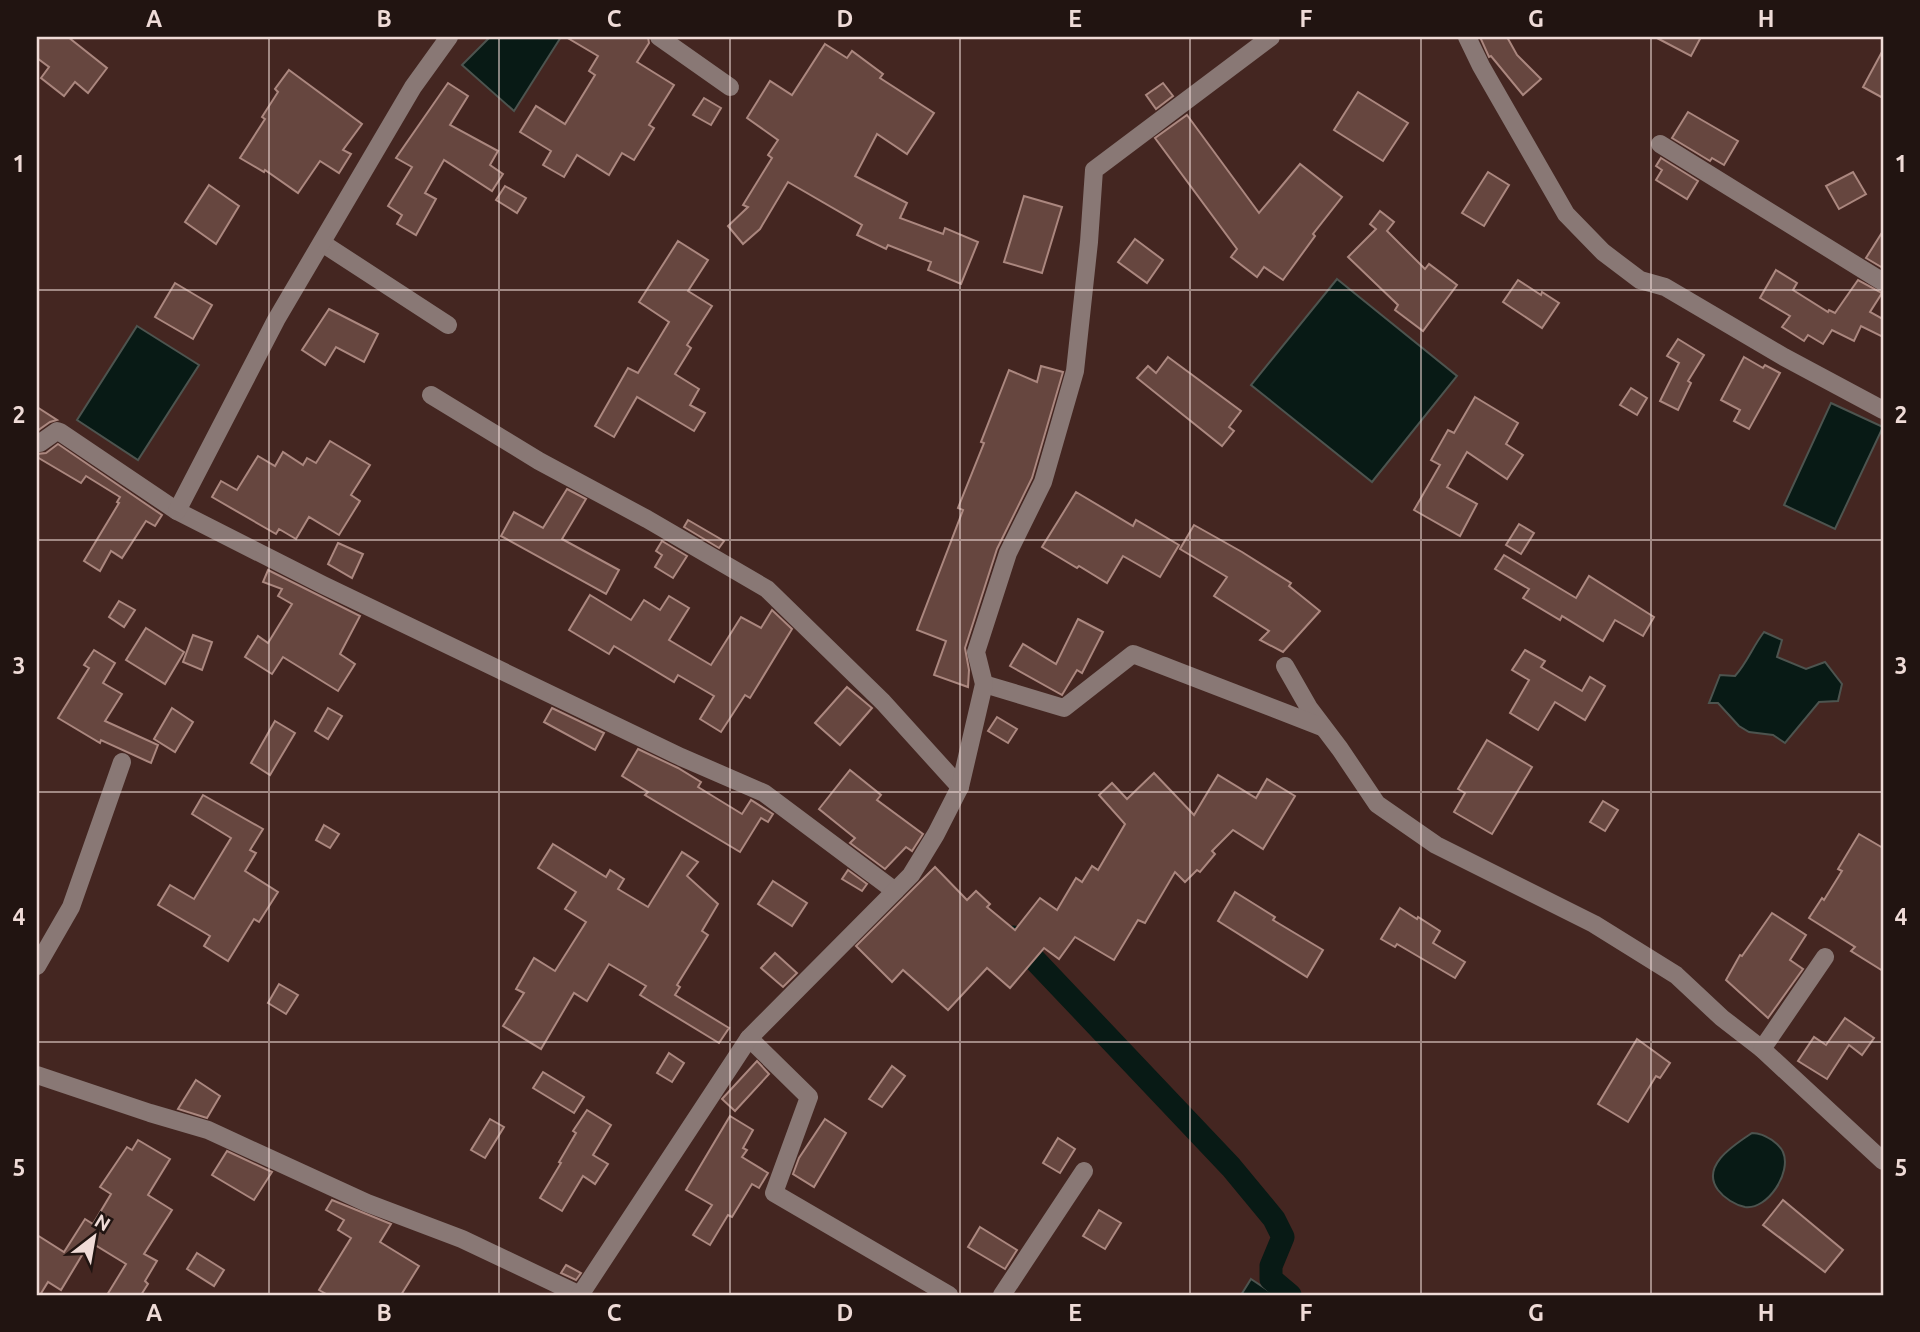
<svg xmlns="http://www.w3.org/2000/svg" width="1920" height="1332" viewBox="0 0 1920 1332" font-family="Ubuntu,sans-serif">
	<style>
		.water { fill: #081a15; stroke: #4d544f; stroke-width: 2 }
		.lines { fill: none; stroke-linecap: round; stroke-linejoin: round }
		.canal { stroke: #081a15; stroke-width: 23 }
		.building { fill: #66463f; stroke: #ab877f; stroke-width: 2 }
		.minor { stroke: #897875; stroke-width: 18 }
		.grid { fill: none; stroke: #efdbd7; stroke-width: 2; stroke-opacity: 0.55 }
		.neatline { fill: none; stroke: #efdbd7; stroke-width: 2.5 }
		.grid-label { font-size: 23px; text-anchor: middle; font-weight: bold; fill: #efdbd7 }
	</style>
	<rect width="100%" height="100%" fill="#442621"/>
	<g class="water">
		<path d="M490 37H561L514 111 462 65Z"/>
		<path d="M1337 279 1457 376 1372 482 1251 385Z"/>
		<path d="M137 326 199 365 138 460 77 420Z"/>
		<path d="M1831 403 1883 427 1835 529 1784 505Z"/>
		<path d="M1764 632 1782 640 1777 657 1806 669 1825 662 1842 684 1838 701 1819 702 1785 743 1773 735 1749 732 1739 726 1718 703H1709L1720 675 1735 676C1747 663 1753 646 1764 632Z"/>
		<path d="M1752 1133C1760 1133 1765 1136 1772 1140 1776 1143 1781 1147 1783 1152 1792 1172 1768 1210 1745 1207 1735 1205 1724 1198 1718 1190 1700 1166 1734 1145 1752 1133Z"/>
		<path d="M1251 1279 1275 1295H1241Z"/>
	</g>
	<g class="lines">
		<path class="canal" d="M1013 937 1231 1167 1274 1219 1283 1237 1271 1266V1279L1290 1295"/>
	</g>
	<g class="building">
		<path d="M37 37H68L107 68 88 93 75 82 64 96 41 78 49 67 37 58Z"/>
		<path d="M566 37H648L649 43 637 62 674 85 649 125 654 128 634 160 622 153 609 175 577 155 564 177 543 165 551 151 520 132 536 106 565 124 595 75 589 71 598 56Z"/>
		<path d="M1480 37H1507L1517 55 1541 79 1523 95 1491 56 1489 57Z"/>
		<path d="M1655 37H1701L1691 56Z"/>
		<path d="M825 44 847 58 852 51 883 74 880 78 934 113 907 154 877 134 855 176 907 203 900 218 943 234 945 228 978 242 961 284 928 270 931 262 888 245 886 249 857 235 862 225 788 182 760 229 743 244 728 226 748 207 743 205 772 158 768 155 778 140 747 118 770 81 792 95Z"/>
		<path d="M1883 50V98L1863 87Z"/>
		<path d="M289 70 362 124 343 150 351 154 339 173 320 161 298 193 265 170 264 172 240 158 265 119 262 117 278 92 275 89Z"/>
		<path d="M448 83 468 96 450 125 498 151 490 165 503 174 492 191 444 160 425 193 436 199 416 235 397 224 402 215 388 206 412 167 396 158Z"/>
		<path d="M1163 83 1173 96 1156 109 1146 95Z"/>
		<path d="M1358 92 1408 123 1383 161 1334 130Z"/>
		<path d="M704 98 721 108 711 125 693 115Z"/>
		<path d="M1688 112 1738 141 1724 165 1712 158 1710 161 1672 138Z"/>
		<path d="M1187 115 1259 213 1300 164 1342 197 1313 234 1315 236 1283 280 1264 267 1257 277 1231 257 1237 249 1155 138Z"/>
		<path d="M1661 158 1698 181 1687 199 1656 180 1662 170 1656 166Z"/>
		<path d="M1488 172 1509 185 1484 226 1462 213Z"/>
		<path d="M1853 172 1866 194 1839 209 1826 186Z"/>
		<path d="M209 185 239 206 216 244 185 222Z"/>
		<path d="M505 186 526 198 517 213 496 200Z"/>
		<path d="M1024 196 1062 207 1042 273 1004 262Z"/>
		<path d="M1380 211 1394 222 1387 231 1425 269 1429 264 1457 285 1423 331 1395 310 1398 305 1348 257 1376 229 1370 224Z"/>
		<path d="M1883 231V268L1866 258Z"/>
		<path d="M1135 239 1163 260 1147 283 1118 262Z"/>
		<path d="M678 241 708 260 688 291 712 306 687 345 691 348 675 374 699 389 690 405 705 413 694 431 637 397 614 437 595 426 628 368 638 373 669 322 639 302Z"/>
		<path d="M1776 270 1797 283 1793 290 1828 312 1829 310 1835 313 1858 280 1882 293 1870 312 1883 319V337L1861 326 1854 341 1832 330 1823 344 1808 335 1804 341 1782 327 1790 316 1760 298Z"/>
		<path d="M1518 280 1541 295 1542 292 1559 303 1542 328 1503 302Z"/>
		<path d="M175 283 212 305 193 339 155 317Z"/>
		<path d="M329 309 378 334 364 362 336 347 325 365 302 350Z"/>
		<path d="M1678 339 1704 355 1688 381 1691 383 1678 410 1660 401 1679 363 1667 356Z"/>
		<path d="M1168 357 1241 411 1229 427 1234 431 1222 446 1137 378 1148 366 1156 373Z"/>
		<path d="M1744 357 1763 368 1765 365 1780 373 1749 429 1734 421 1740 410 1721 400Z"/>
		<path d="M1041 366 1063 372 1032 478 997 549 965 648 969 670 968 687 934 675 946 641 917 630 963 510 958 508 984 443 981 442 1009 370 1037 382Z"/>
		<path d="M1631 388 1647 398 1637 415 1620 405Z"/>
		<path d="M1475 397 1518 423 1506 444 1523 455 1507 479 1467 452 1447 487 1477 504 1460 536 1414 510 1440 465 1431 460 1448 430 1454 433Z"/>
		<path d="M37 407 57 420 50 422 37 431Z"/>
		<path d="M330 441 370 465 351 495 360 501 339 535 309 517 296 539 279 529 276 534 212 497 221 481 237 490 258 456 275 466 283 452 303 465 307 458 316 463Z"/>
		<path d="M58 444 162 515 155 526 146 521 122 558 111 551 100 571 84 561 119 503 117 502 120 497 86 476 81 483 37 457V454L46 453Z"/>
		<path d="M567 489 586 499 562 539 619 570 606 594 501 536 514 512 543 528Z"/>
		<path d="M1076 492 1133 526 1136 520 1179 545 1160 577 1123 556 1107 583 1079 566 1077 568 1042 547Z"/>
		<path d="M688 520 724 541 719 548 684 527Z"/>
		<path d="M1519 524 1534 533 1521 554 1506 545Z"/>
		<path d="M1194 525 1242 552 1291 583 1289 586 1320 611 1283 652 1260 640 1269 631 1214 596 1227 577 1180 549Z"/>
		<path d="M662 541 687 556 673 578 655 567 662 555 656 551Z"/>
		<path d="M338 543 363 554 352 578 328 564Z"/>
		<path d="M1504 555 1576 598 1589 576 1654 617 1643 636 1615 620 1603 641 1562 616 1560 620 1523 598 1529 589 1495 569Z"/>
		<path d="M268 570 360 616 340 654 355 664 338 691 283 657 272 674 245 657 258 636 268 643 292 604 278 596 282 589 263 582Z"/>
		<path d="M590 595 631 620 644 600 660 610 669 596 689 608 669 640 711 665 741 617 761 628 772 610 792 629 750 698 745 695 721 732 700 719 714 696 678 675 674 682 614 646 609 654 569 630Z"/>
		<path d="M119 601 135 610 124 627 109 617Z"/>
		<path d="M1078 619 1103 632 1082 673 1077 670 1062 695 1010 666 1023 644 1056 664Z"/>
		<path d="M146 628 184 652 165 684 126 660Z"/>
		<path d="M193 635 212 642 202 670 183 662Z"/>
		<path d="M94 650 115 663 103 683 122 694 105 721 158 745 151 763 101 740 100 743 58 718 89 668 84 665Z"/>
		<path d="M1525 650 1545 661 1541 667 1582 691 1590 677 1605 686 1585 720 1555 702 1538 730 1510 713 1529 680 1512 670Z"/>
		<path d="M847 687 872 708 840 745 815 723Z"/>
		<path d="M172 708 193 722 175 752 154 739Z"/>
		<path d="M328 708 342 716 328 739 315 731Z"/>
		<path d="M552 708 604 733 595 750 544 722Z"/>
		<path d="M997 717 1017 729 1008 743 988 731Z"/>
		<path d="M275 721 295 733 270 775 251 763Z"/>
		<path d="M1487 740 1532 767 1492 834 1454 812 1465 793 1458 789Z"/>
		<path d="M638 749 678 768 701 782 698 787 742 814 751 800 773 814 768 822 761 818 740 852 645 795 648 792 622 776Z"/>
		<path d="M850 770 881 795 877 800 923 834 912 851 906 847 885 869 850 843 855 838 819 809Z"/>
		<path d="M1154 773 1194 815 1218 775 1256 798 1267 779 1295 796 1263 849 1233 830 1212 851 1215 854 1200 872 1197 870 1185 882 1175 872 1145 923 1138 920 1114 960 1075 937 1059 959 1044 948 1010 988 987 968 948 1010 903 970 892 982 856 946 935 867 967 900 976 891 990 904 987 907 1015 930 1040 898 1057 910 1076 878 1082 882 1092 866 1098 870 1125 824 1099 795 1112 783 1127 799Z"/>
		<path d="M203 795 263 829 250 850 256 853 245 871 278 892 259 922 254 919 228 961 204 946 210 936 158 905 170 885 194 899 231 838 192 814Z"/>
		<path d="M1603 801 1618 810 1605 831 1590 822Z"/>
		<path d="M324 825 339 834 330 848 316 840Z"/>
		<path d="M1859 834 1883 848V971L1851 951 1855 947 1809 918 1822 898 1824 900 1842 871 1838 869Z"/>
		<path d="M553 844 606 877 610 870 624 879 618 889 648 907 682 852 698 862 687 876 718 904 702 931 708 935 677 985 680 987 675 995 729 1028 719 1043 640 995 646 986 609 964 587 1001 574 993 541 1049 503 1026 524 993 516 989 534 958 555 971 586 922 565 909 576 892 538 868Z"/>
		<path d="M848 870 867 884 862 891 842 879Z"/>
		<path d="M773 881 807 903 792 926 758 904Z"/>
		<path d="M1235 892 1275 917 1273 920 1323 950 1307 977 1218 921Z"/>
		<path d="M1400 908 1417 919 1418 917 1440 931 1433 943 1465 962 1455 978 1397 944 1395 947 1381 939Z"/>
		<path d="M1772 913 1806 935 1790 960 1803 969 1768 1018 1726 980 1740 955 1742 956Z"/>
		<path d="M775 953 797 973 783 987 761 968Z"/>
		<path d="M279 984 298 995 286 1014 268 1003Z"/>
		<path d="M1845 1018 1874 1038 1862 1055 1849 1045 1827 1079 1798 1061 1814 1037 1826 1045Z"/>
		<path d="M1637 1039 1670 1063 1660 1078 1656 1076 1628 1122 1598 1104Z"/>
		<path d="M669 1053 684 1063 672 1082 657 1073Z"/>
		<path d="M757 1061 769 1074 735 1111 722 1099Z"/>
		<path d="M892 1066 905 1076 882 1107 869 1099Z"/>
		<path d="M543 1072 584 1097 574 1113 533 1088Z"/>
		<path d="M196 1080 220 1096 207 1118 178 1109Z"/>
		<path d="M587 1110 611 1125 593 1155 608 1164 595 1184 583 1176 562 1211 540 1198 561 1163 559 1162 576 1133 573 1131Z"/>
		<path d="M730 1116 753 1130 743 1148 747 1150 742 1157 768 1173 759 1188 752 1184 732 1217 728 1215 710 1245 693 1235 712 1205 686 1190Z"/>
		<path d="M490 1119 504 1127 485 1158 471 1150Z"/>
		<path d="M825 1119 846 1133 814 1187 793 1174 799 1158Z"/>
		<path d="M1058 1138 1075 1149 1060 1173 1043 1163Z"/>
		<path d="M138 1140 170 1159 148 1195 172 1210 144 1254 157 1261 145 1281 148 1284 141 1295H107L126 1264 90 1242 61 1290 48 1282 40 1295H37V1235L64 1252 85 1219 93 1224 111 1194 100 1187 127 1147 132 1150Z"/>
		<path d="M227 1151 272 1172 254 1200 212 1175Z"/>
		<path d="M332 1200 391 1224 380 1242 419 1266 401 1295H328L319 1290 351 1238 338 1230 344 1220 326 1210Z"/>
		<path d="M1783 1200 1843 1250 1825 1272 1763 1225Z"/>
		<path d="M1099 1210 1121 1223 1105 1249 1083 1236Z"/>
		<path d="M980 1227 1017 1250 1005 1269 968 1247Z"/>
		<path d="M197 1253 224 1270 214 1286 187 1269Z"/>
		<path d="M566 1265 581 1273 576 1280 561 1273Z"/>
	</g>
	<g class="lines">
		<g class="minor">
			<path d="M659 37 730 87"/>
			<path d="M1467 37 1481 66 1566 214 1603 252 1640 280 1665 287 1784 357 1883 410"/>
			<path d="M1660 144 1883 282"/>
			<path d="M322 243 448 325"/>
			<path d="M431 395 539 461 647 519 767 589 883 702 960 787"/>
			<path d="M37 443H40L57 431 60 432 177 511 323 585 681 757 764 793 895 891"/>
			<path d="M177 511 276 320 413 87 449 37"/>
			<path d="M1285 666 1309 708 1340 749 1377 804 1436 845 1594 924 1676 975 1722 1018 1762 1049"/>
			<path d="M984 684 1064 708 1133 654 1322 727"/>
			<path d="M1825 957 1762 1049 1883 1161"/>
			<path d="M37 966 71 907 122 762"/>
			<path d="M749 1038 809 1097 774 1193 949 1295"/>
			<path d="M37 1075 150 1113 208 1130 367 1203 462 1239 580 1295"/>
			<path d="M580 1295 749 1038 911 875 936 834 960 787 984 684 976 652 1008 553 1043 482 1075 371 1089 242 1094 170 1271 37"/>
			<path d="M1002 1295 1084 1171"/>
		</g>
	</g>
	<path class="grid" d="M269 37V1295M499 37V1295M730 37V1295M960 37V1295M1190 37V1295M1421 37V1295M1651 37V1295M37 290H1883M37 540H1883M37 792H1883M37 1042H1883"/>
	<rect width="1920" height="1332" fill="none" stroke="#211411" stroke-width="77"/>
	<g transform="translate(94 1237) rotate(31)" stroke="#211411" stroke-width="5" paint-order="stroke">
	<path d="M0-5L12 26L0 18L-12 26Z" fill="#efdbd7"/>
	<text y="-10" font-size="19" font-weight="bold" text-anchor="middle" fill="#efdbd7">N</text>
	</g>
	<rect x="38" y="38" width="1844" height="1256" class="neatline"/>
	<g class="grid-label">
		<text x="154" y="27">A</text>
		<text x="384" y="27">B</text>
		<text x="614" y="27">C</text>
		<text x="845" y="27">D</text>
		<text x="1075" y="27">E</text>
		<text x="1306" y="27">F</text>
		<text x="1536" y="27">G</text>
		<text x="1766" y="27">H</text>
		<text x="19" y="172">1</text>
		<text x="1901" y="172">1</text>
		<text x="19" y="423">2</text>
		<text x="1901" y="423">2</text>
		<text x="19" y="674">3</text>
		<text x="1901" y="674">3</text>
		<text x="19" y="925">4</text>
		<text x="1901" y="925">4</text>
		<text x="19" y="1176">5</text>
		<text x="1901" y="1176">5</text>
		<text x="154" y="1321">A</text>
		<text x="384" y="1321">B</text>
		<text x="614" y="1321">C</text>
		<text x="845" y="1321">D</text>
		<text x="1075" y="1321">E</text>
		<text x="1306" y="1321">F</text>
		<text x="1536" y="1321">G</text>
		<text x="1766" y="1321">H</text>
	</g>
</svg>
